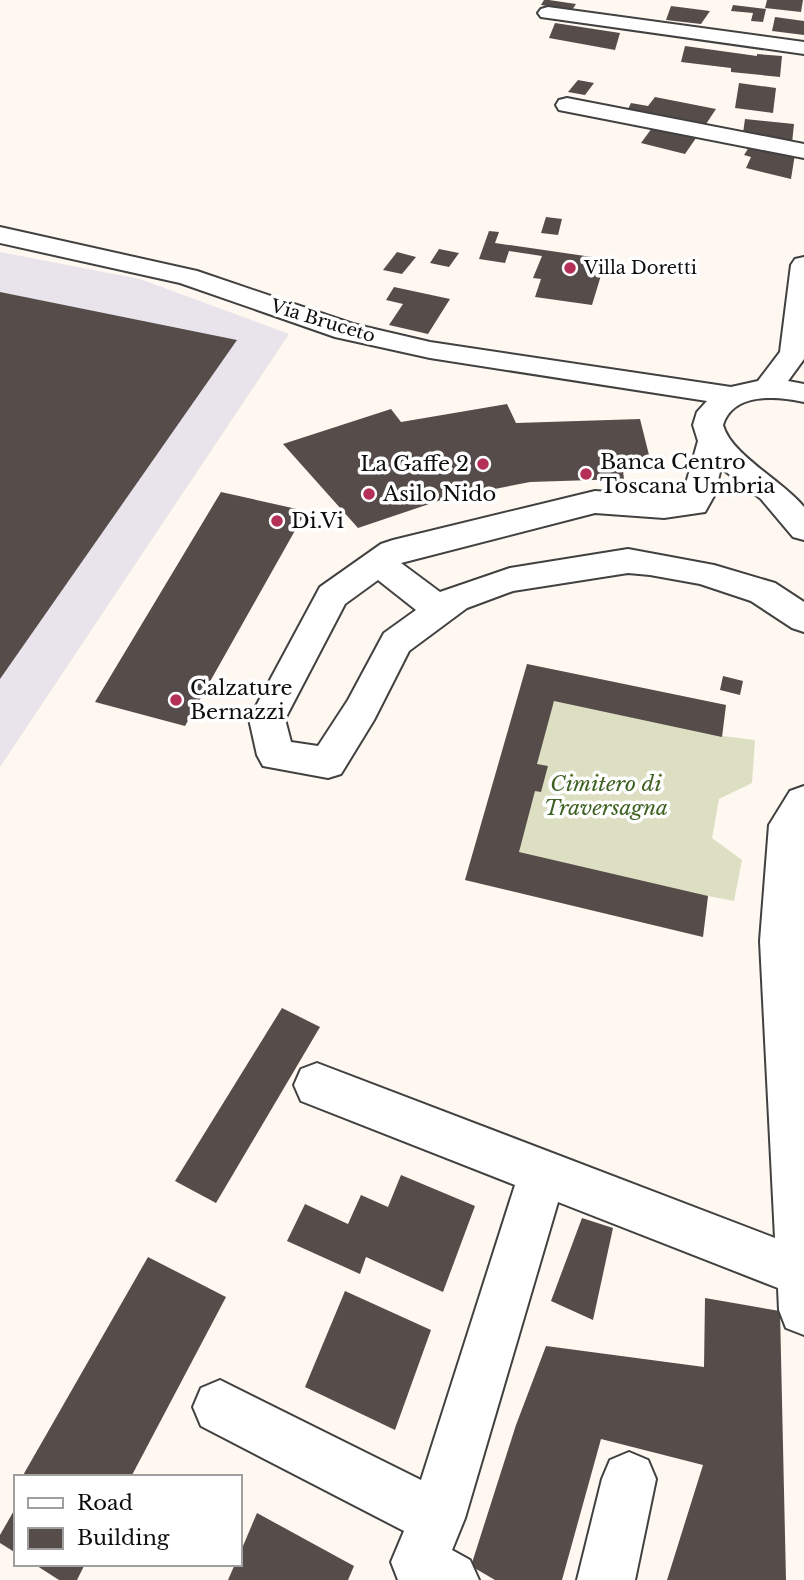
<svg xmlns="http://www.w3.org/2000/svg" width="804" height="1580" viewBox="0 0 804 1580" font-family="'Libre Baskerville',serif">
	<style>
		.industrial { fill: #e9e3ec }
		.cemetery { fill: #dddfc3 }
		.building { fill: #564d4b }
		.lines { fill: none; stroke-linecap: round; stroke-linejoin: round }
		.minor-casing { stroke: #414141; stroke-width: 4 }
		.minor { fill: #fff; fill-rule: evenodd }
		.poi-dot { fill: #b43057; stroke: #fff; stroke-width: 2.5 }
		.labels { text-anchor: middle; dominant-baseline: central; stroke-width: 7; stroke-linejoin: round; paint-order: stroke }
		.far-poi-label { font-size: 18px; fill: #0e0e0e; stroke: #fff; text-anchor: start }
		.far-street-label { font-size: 18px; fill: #0e0e0e; stroke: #fff }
		.poi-label { font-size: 21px; fill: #0e0e0e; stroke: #fff; text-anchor: start }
		.park-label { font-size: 21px; font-style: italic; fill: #3f6223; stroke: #fff }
	</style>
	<rect width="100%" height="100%" fill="#fef8f1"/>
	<path class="industrial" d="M0 252 140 279 289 334 0 767Z"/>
	<path class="cemetery" d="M527 664 726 705 722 736 755 740 752 783 719 799 712 838 742 860 734 901 708 896 703 937 465 880Z"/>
	<g class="building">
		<path d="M544 0H549L576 4 572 10 541 5Z"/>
		<path d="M767 0H803L801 12 765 8Z"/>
		<path d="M733 5 766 9 763 22 751 21 753 13 731 11Z"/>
		<path d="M671 6 710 11 701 24 666 20Z"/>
		<path d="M775 17 804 21V35L772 31Z"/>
		<path d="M555 23 620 33 615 50 549 38Z"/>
		<path d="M685 46 757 56V54L782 56 780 77 731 72V68L681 62Z"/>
		<path d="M578 80 594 83 585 95 568 92Z"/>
		<path d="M739 83 776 88 773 113 735 108Z"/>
		<path d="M655 97 716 109 704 127 643 114 644 112 628 109 631 103 648 106Z"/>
		<path d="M745 119 794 124 792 143 751 138 752 134 743 133Z"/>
		<path d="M652 128 696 138 685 154 641 143Z"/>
		<path d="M751 144 795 154 791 179 746 168 751 157 744 155Z"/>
		<path d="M546 217 562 219 558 235 541 233Z"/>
		<path d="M489 231 499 232 495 243 606 259 592 305 535 297 541 279 533 278 542 256 509 251 505 263 479 259Z"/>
		<path d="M439 249 459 253 449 267 430 263Z"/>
		<path d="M397 252 416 257 402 274 383 270Z"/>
		<path d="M394 287 450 299 428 334 389 325 403 304 386 300Z"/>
		<path d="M0 292 237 340 0 679Z"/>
		<path d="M507 404 516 423 640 419 651 463H622L624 479 530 482 444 499 358 528 283 444 391 409 401 422Z"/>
		<path d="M221 492 306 511 185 726 95 702Z"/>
		<path d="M527 664 726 705 722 737 554 701 537 764 548 766 541 792 535 791 519 852 708 896 703 937 465 880Z"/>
		<path d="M723 676 743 681 740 695 720 690Z"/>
		<path d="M282 1008 320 1027 216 1203 175 1181Z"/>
		<path d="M401 1175 475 1206 443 1292 366 1257 360 1274 287 1241 305 1204 348 1224 361 1195 388 1207Z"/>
		<path d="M582 1218 613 1228 593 1320 551 1301Z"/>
		<path d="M148 1257 226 1297 131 1477H22Z"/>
		<path d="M345 1291 431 1330 395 1430 305 1387Z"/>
		<path d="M705 1298 780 1311 786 1580H667L703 1465 601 1439 562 1580H495L471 1566 516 1425 546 1346 704 1367Z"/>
		<path d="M16 1507V1553L0 1543V1535Z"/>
		<path d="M257 1513 354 1566 348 1580H228L235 1564H240V1553Z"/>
		<path d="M34 1564H85L77 1580H59Z"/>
	</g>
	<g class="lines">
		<g class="minor-casing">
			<g id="minor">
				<path d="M548 7 804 42V54L541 17 538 13 541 9Z"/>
				<path d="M567 98 804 144V158L559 110 556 105 559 100Z"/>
				<path d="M0 227 197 271 353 324 430 342 731 387 758 381 780 352 791 265 795 259 804 257V359L788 381 804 384V402C777 396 733 392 723 425 731 455 782 480 804 507V540L793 537 761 499 721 468 714 496 705 512 664 518 595 513 401 563 440 592 510 568 628 549 714 565 775 583 804 602V632L792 628 751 601 700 584 650 575 628 573 513 591 467 608 409 651 374 720 341 774 328 778 263 766 257 755 249 719 320 587 381 544 393 540 595 491 664 496 683 494 698 441 693 425 697 412 707 401 430 358 335 337 180 283 0 243ZM378 580 416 610 384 633 348 700 318 746 291 742 285 719 345 604Z"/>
				<path d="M804 786V1335L786 1328 779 1310 778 1288 558 1202 465 1518 452 1550 470 1560 479 1580H398L391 1562 404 1531 201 1426 193 1407 201 1388 220 1380 421 1480 515 1185 301 1101 294 1085 301 1069 317 1063 775 1238 760 941 769 825 790 791Z"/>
				<path d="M629 1452 648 1460 656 1479 635 1580H577L602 1479 610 1460Z"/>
			</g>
		</g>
		<use href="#minor" class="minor"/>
	</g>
	<g class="poi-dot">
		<circle cx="570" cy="268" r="7"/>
		<circle cx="483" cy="464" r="7"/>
		<circle cx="586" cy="474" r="7"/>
		<circle cx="369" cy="494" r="7"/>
		<circle cx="277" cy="521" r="7"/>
		<circle cx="176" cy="700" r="7"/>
	</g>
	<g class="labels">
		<g class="far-poi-label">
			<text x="584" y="268">Villa Doretti</text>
		</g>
		<g class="far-street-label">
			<text transform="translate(323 321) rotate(17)">Via Bruceto</text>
		</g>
		<g class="poi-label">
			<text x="600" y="462">Banca Centro<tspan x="600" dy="24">Toscana Umbria</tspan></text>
			<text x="469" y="464" text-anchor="end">La Gaffe 2</text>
			<text x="383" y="494">Asilo Nido</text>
			<text x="291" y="521">Di.Vi</text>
			<text x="190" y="688">Calzature<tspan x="190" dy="24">Bernazzi</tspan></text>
		</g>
		<g class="park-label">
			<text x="606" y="784">Cimitero di<tspan x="606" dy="24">Traversagna</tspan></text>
		</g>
	</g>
	<rect x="14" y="1475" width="228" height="91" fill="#ffffff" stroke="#9f9f9f" stroke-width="2"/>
	<rect x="28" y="1498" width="35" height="10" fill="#ffffff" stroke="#9f9f9f" stroke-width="2"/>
	<text x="77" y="1510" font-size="21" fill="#0e0e0e">Road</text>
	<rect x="28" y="1528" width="35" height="21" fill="#564d4b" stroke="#9f9f9f" stroke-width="2"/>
	<text x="77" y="1545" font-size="21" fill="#0e0e0e">Building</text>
</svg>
